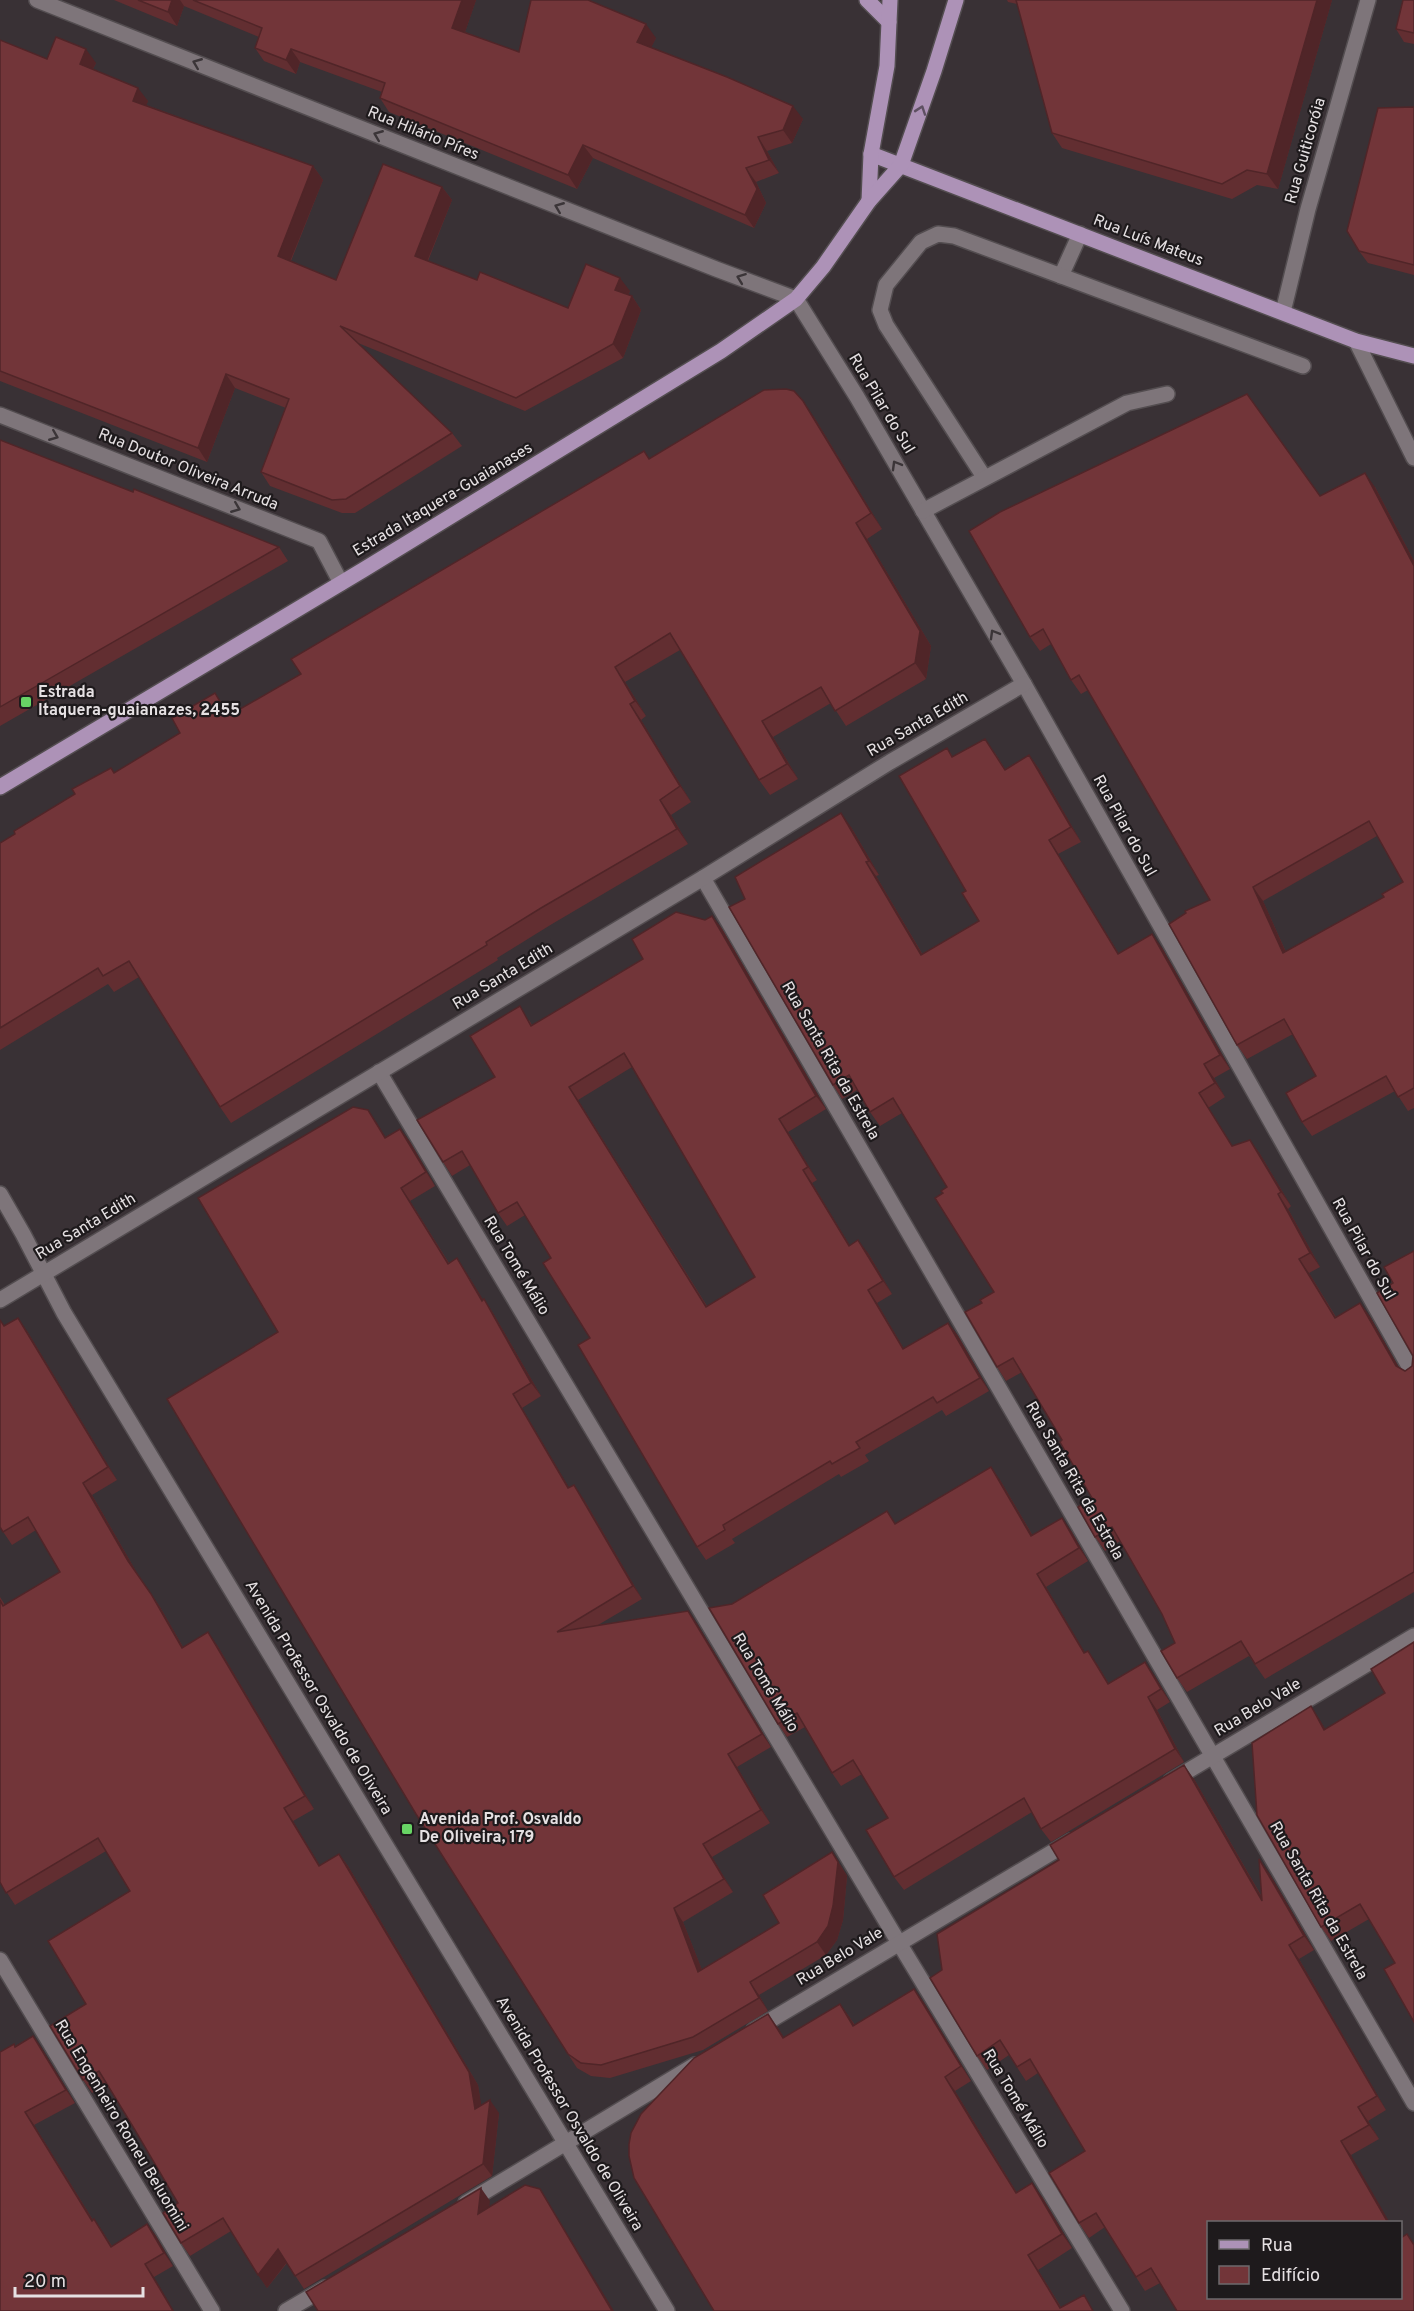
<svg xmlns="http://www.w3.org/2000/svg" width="1414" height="2311" viewBox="0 0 1414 2311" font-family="Overpass,sans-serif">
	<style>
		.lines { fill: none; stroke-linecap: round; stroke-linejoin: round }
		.minor-casing { stroke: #534d50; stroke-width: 18 }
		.major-casing { stroke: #534d50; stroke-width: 18 }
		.minor { stroke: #7e757a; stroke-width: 15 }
		.major { stroke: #ad92b7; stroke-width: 15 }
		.wall { fill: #622e31; fill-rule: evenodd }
		.shaded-wall { fill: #502528 }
		.building { fill: #723539; stroke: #502528; stroke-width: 1.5; fill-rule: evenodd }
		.oneway { stroke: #3b3538 }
		.oneway2 { stroke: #5e5062 }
		.poi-dot { fill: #68d465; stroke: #1e1a1c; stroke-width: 2 }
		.labels { text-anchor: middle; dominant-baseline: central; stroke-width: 4.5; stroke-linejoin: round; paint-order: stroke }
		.street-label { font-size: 16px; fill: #e6e1e3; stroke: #1e1a1c }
		.poi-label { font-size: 16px; font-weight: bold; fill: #e6e1e3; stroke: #1e1a1c; text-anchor: start }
	</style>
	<rect width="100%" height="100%" fill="#393135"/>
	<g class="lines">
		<g class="minor-casing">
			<g id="minor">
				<path d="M37 0 716 269 796 299 857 397 1024 684 1414 1375"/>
				<path d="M1061 276 1080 234"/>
				<path d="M1283 312 1308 209 1368 0"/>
				<path d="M1356 341 1414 458"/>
				<path d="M0 415 319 541 341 583"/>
				<path d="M984 477 886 325 880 310 886 285 921 242 938 234 954 236 1303 366"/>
				<path d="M923 511 1127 403 1167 394"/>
				<path d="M703 878 1414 2103"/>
				<path d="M379 1072 899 1943 1122 2311"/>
				<path d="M0 1194 23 1234 64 1313 667 2311"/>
				<path d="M0 1300 703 878 890 762 1024 684"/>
				<path d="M1171 1781 1414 1636"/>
				<path d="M0 1960 212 2311"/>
				<path d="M754 2030 1071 1841"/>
				<path d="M466 2203 695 2065"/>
				<path d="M286 2311 325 2288"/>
			</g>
		</g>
		<g class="major-casing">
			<g id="major">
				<path d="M867 0 889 22"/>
				<path d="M871 154 1356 341 1414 356"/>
				<path d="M869 201 871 154 887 66 890 0"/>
				<path d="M0 787 363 570 721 351 796 299 823 267 869 201 901 165 934 71 956 0"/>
			</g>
		</g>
		<use href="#minor" class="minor"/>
		<use href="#major" class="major"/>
	</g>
	<g class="wall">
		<path d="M114 0H476L465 32 519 52 656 38 651 47 803 119 792 143 767 151 779 173 756 182 766 203 754 228 593 158 577 189 389 112 380 98 382 92 300 62 296 74 264 61 255 48 259 37 184 6 177 26Z"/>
		<path d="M1007 0H1332L1278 189 1257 185 1232 199 1062 148 1052 133 1017 4 1008 2Z"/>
		<path d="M1414 0V44L1404 42 1396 29Z"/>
		<path d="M0 40 47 59 96 63 93 69 148 101 146 105 313 166 323 180 291 261 336 280 442 187 452 200 428 261 477 280 568 308 630 291 628 295 632 296 641 310 623 358 525 411 358 343 452 433 462 446 355 513H342L270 486 261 472 286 408 235 388 207 462 0 381Z"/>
		<path d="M1414 107V275L1368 263 1359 251Z"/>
		<path d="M814 417 882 529 867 539 931 646 926 679 846 726 831 703 773 737 798 779 770 795 759 780 680 650 625 682 646 716 641 720 691 802 671 815 688 844 552 924 497 958 498 960 231 1123 220 1107 139 977 114 992 108 984 0 1050V843L180 733 215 693 229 715 301 674 649 459Z"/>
		<path d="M0 440 101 480 279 547 288 561 0 726Z"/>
		<path d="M1375 487 1414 561V1108L1408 1111 1395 1091 1312 1136 1302 1122 1316 1076 1293 1034 1247 1059 1237 1045 1210 900 1088 690 1081 694 1071 680 1051 644 1040 651 1030 637 969 531 1320 496ZM1377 836 1403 882 1384 897 1286 952 1263 901Z"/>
		<path d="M947 748 953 757 995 753 1005 769 1029 755 1039 769 1081 842 1058 854 1119 954 1162 948 1230 1069 1214 1078 1225 1097 1208 1108 1232 1146 1250 1140 1260 1154 1291 1206 1288 1209 1320 1267 1309 1273 1336 1317 1360 1303 1370 1317 1399 1368 1405 1371 1412 1366 1413 1356 1393 1283 1414 1251V1592L1265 1679 1249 1656 1187 1692 1177 1678 1175 1643 1162 1614 1120 1541 1105 1551 1095 1537 1092 1498 1062 1440 1022 1372 1006 1381 997 1367 982 1303 994 1292 943 1193 947 1187 902 1113 880 1126 870 1112 857 1090 842 1099 833 1085 745 899 851 827 879 875 876 876 923 955 979 921 966 891Z"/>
		<path d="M712 916 722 929 826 1109 788 1132 817 1180 812 1183 850 1246 868 1253 892 1294 877 1303 904 1349 948 1323 958 1336 989 1391 946 1416 942 1410 865 1455 869 1461 841 1477 839 1474 732 1539 735 1543 706 1560 697 1547 590 1338 551 1258 525 1215 507 1226 498 1213 470 1165 452 1176 443 1162 529 1020 532 1025 643 959 705 920ZM632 1067 755 1277 707 1306 578 1100Z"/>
		<path d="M368 1110 385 1137 400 1129 410 1142 435 1186 410 1201 449 1263 466 1272 483 1300 484 1299 493 1313 541 1396 522 1408 569 1488 583 1498 642 1599 598 1625 688 1611 697 1624 771 1747 737 1767 770 1823 712 1857 733 1892 683 1922 702 1970 779 1923 832 1852 847 1876 843 1920 837 1940 826 1955 759 1995 768 2011 703 2050 610 2078 591 2076 577 2068 568 2054 278 1332Z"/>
		<path d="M5 1326 27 1331 117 1480 92 1495 137 1573 160 1607 183 1647 217 1645 314 1809 293 1821 320 1866 339 1854 348 1866 478 2085 481 2106 499 2113 492 2176 304 2289 287 2263 267 2288 231 2231 190 2256 181 2243 178 2203 132 2125 107 2085 92 2093 83 2080 86 2004 130 1891 106 1851 15 1905 0 1882V1597L5 1605 60 1572 36 1530 12 1545 0 1527Z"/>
		<path d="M1000 1480 1033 1536 1071 1531 1088 1561 1046 1587 1085 1653 1097 1664 1109 1684 1154 1675 1170 1702 1157 1710 1184 1762 1051 1842 1041 1829 1032 1812 904 1890 894 1877 888 1818 862 1774 841 1786 832 1773 805 1727 787 1737 778 1724 732 1604 896 1524Z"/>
		<path d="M1385 1693 1395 1963 1369 1919 1331 1941 1321 1927 1311 1706 1325 1729Z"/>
		<path d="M1194 1779 1262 1897 1269 1873 1314 1950 1299 1959 1386 2110 1368 2121 1379 2139 1351 2155 1401 2298 1407 2234 1414 2244V2311L1160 2283 1145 2291 1136 2277 1105 2227 1089 2238 1079 2223 1085 2151 1038 2073 1026 2081 1009 2055 987 2070 977 2056 942 1970Z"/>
		<path d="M914 1989 924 2003 971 2081 955 2091 1017 2193 1042 2197 1072 2248 1038 2270 1061 2307 1094 2311H714L778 2028 784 2038 840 2004 855 2025Z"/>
		<path d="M33 2036 42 2049 75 2103 34 2125 93 2220 94 2219 112 2246 147 2224 173 2266 154 2277 0 2311 15 2046Z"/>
	</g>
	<g class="shaded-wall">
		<path d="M172 0H180L184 6 177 26 168 12Z"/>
		<path d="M462 0H476L462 41 452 28Z"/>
		<path d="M1317 0H1332L1278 189 1267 174Z"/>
		<path d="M646 24 656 38 647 56 637 42Z"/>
		<path d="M86 49 96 63 89 77 80 64Z"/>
		<path d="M291 49 300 62 296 74 286 60Z"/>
		<path d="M138 88 148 101 143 114 133 101Z"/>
		<path d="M793 106 803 119 792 143 783 130Z"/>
		<path d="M758 137 767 151 779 173 769 160Z"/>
		<path d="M583 145 593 158 577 189 568 175Z"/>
		<path d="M313 166 323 180 287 269 278 256Z"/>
		<path d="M746 168 756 182 766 203 754 228 745 215Z"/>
		<path d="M442 187 452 200 424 269 415 256Z"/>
		<path d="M620 278 630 291 624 303 615 290Z"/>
		<path d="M632 296 641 310 623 358 613 344Z"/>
		<path d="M226 374 235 388 207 462 198 448Z"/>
		<path d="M803 401 814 417 882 529 871 513Z"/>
		<path d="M1365 473 1375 487 1414 561V566Z"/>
		<path d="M856 523 867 539 931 646 926 679 915 663Z"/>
		<path d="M615 667 625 682 646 716 635 701Z"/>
		<path d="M215 693 226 709 239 731 228 716Z"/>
		<path d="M630 704 641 720 691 802 680 786Z"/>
		<path d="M762 721 773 737 798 779 787 764Z"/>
		<path d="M1029 755 1039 769 1081 842 1071 827Z"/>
		<path d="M660 800 671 815 688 844 677 829Z"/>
		<path d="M841 813 851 827 879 875 869 861Z"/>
		<path d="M1049 840 1058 854 1128 969 1118 954Z"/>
		<path d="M866 862 876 876 931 969 921 955Z"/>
		<path d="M1253 887 1263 901 1293 968 1283 953Z"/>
		<path d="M712 916 722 929 826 1109 816 1096Z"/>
		<path d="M1152 934 1162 948 1230 1069 1220 1055Z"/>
		<path d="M1204 1064 1214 1078 1225 1097 1215 1083Z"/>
		<path d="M569 1087 578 1100 715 1320 706 1307Z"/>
		<path d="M368 1110 377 1123 394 1151 385 1138Z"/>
		<path d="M779 1119 788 1132 817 1180 808 1167Z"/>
		<path d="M400 1129 410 1142 435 1186 426 1172Z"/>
		<path d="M1250 1140 1260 1154 1291 1206 1281 1192Z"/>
		<path d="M803 1170 812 1183 858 1259 849 1246Z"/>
		<path d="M401 1188 410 1201 457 1277 448 1264Z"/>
		<path d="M1278 1194 1288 1209 1320 1267 1310 1253Z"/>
		<path d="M858 1240 868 1253 892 1294 883 1281Z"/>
		<path d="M457 1258 466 1272 492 1314 482 1301Z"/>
		<path d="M1299 1259 1309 1273 1344 1332 1335 1318Z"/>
		<path d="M868 1290 877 1303 912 1363 903 1349Z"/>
		<path d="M484 1299 493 1313 541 1396 531 1383Z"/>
		<path d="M1360 1303 1370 1317 1406 1380 1396 1366Z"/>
		<path d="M18 1318 27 1331 117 1480 108 1467Z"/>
		<path d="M948 1323 958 1336 989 1391 980 1378Z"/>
		<path d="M513 1394 522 1408 577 1501 568 1488Z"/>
		<path d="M991 1467 1000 1480 1041 1550 1031 1536Z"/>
		<path d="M83 1483 92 1495 137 1573 160 1607 191 1661 182 1648 128 1561Z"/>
		<path d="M574 1485 583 1498 642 1599 633 1586Z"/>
		<path d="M1062 1518 1071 1531 1088 1561 1079 1548Z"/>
		<path d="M1037 1574 1046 1587 1093 1666 1084 1653Z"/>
		<path d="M688 1611 697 1624 771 1747 762 1734Z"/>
		<path d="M208 1632 217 1645 314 1809 305 1796Z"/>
		<path d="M1088 1651 1097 1664 1117 1698 1108 1684Z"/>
		<path d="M1145 1662 1154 1675 1170 1702 1161 1689Z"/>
		<path d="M1148 1697 1157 1710 1184 1762 1175 1749Z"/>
		<path d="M1311 1706 1320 1720 1334 1744 1324 1730Z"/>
		<path d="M728 1754 737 1767 770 1823 761 1810Z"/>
		<path d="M1184 1765 1194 1779 1272 1915 1262 1901Z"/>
		<path d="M284 1808 293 1821 328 1879 319 1866Z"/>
		<path d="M703 1844 712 1857 733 1892 724 1879Z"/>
		<path d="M832 1852 847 1876 843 1920 837 1940 826 1955 817 1942Z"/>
		<path d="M339 1854 348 1866 478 2085 484 2122 475 2109Z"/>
		<path d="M1259 1859 1269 1873 1314 1950 1304 1936Z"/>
		<path d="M674 1908 683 1922 708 1985 698 1972Z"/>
		<path d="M1289 1945 1299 1959 1386 2110 1377 2096Z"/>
		<path d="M750 1982 759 1995 768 2011 759 1998Z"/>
		<path d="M914 1989 924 2003 971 2081 961 2066Z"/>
		<path d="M840 2004 850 2018 863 2040 853 2026Z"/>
		<path d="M768 2014 778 2028 793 2052 783 2038Z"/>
		<path d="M33 2036 42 2049 75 2103 66 2090Z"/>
		<path d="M945 2077 955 2091 1026 2208 1016 2193Z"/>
		<path d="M490 2100 499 2113 492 2176 483 2164Z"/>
		<path d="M1358 2107 1368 2121 1379 2139 1369 2125Z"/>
		<path d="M25 2112 34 2125 101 2233 92 2221Z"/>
		<path d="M1341 2141 1351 2155 1390 2223H1388Z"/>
		<path d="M1032 2183 1042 2197 1072 2248 1062 2234Z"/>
		<path d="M481 2188 490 2201 487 2226 478 2214Z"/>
		<path d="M540 2189 548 2202 614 2311H612Z"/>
		<path d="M94 2219 103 2232 120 2260 111 2247Z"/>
		<path d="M147 2224 156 2236 173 2266 164 2253Z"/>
		<path d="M278 2249 287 2262 267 2288 258 2275Z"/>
		<path d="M1028 2255 1038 2270 1063 2311H1062Z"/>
		<path d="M145 2264 154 2277 174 2311H173Z"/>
	</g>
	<g class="building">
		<path d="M138 0H172L168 12Z"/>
		<path d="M193 0H462L452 28 519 52 531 0H588L646 24 637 42 727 77 793 106 783 130 758 137 769 160 746 168 757 189 745 215 583 145 568 175 380 98 385 83 291 49 286 60 255 48 262 28Z"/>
		<path d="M1016 0H1317L1267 174 1247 170 1222 184 1052 133Z"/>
		<path d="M1403 0H1414V33L1396 29Z"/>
		<path d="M56 37 86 49 80 64 138 88 133 101 313 166 278 256 336 280 383 164 442 187 415 256 477 280 480 272 568 308 586 264 620 278 615 290 632 296 613 344 516 398 340 326 452 433 346 499 332 500 261 472 289 399 226 374 198 448 0 371V40L47 59Z"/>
		<path d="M1414 107V265L1359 251 1347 231 1378 108Z"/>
		<path d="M786 389 794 391 803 401 871 513 856 523 920 631 915 663 835 711 821 687 762 721 787 764 759 780 670 633 615 667 635 701 630 704 680 786 660 800 677 829 541 908 486 942 487 945 220 1107 129 961 103 976 98 968 0 1028V843L15 834 14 831 75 794 72 789 111 768 114 773 180 733 172 718 215 693 228 716 301 674 291 659 644 451 649 459 764 390Z"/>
		<path d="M1247 394 1320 496 1365 473 1414 566V1088L1398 1097 1386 1076 1302 1122 1286 1093 1316 1076 1284 1019 1237 1045 1169 924 1186 913 1185 911 1210 900 1079 675 1071 680 1043 629 1030 637 969 531 1000 512ZM1369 821 1403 882 1382 894 1384 897 1283 953 1253 887Z"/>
		<path d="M0 440 133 492 134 489 279 547 0 707Z"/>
		<path d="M985 739 1005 770 1029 755 1071 827 1049 840 1118 954 1152 934 1220 1055 1204 1064 1215 1083 1199 1093 1232 1146 1250 1140 1281 1192 1278 1194 1310 1253 1299 1259 1335 1318 1360 1303 1396 1366 1405 1371 1412 1366 1413 1356 1377 1293 1393 1283 1384 1267 1414 1251V1572L1255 1664 1241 1641 1177 1678 1161 1651 1175 1643 1162 1614 1112 1527 1095 1537 1078 1507 1092 1498 1060 1442 1062 1440 1013 1358 997 1367 965 1312 982 1303 980 1300 994 1292 935 1198 943 1193 941 1191 947 1187 893 1098 870 1112 849 1075 833 1085 729 907 745 899 735 877 841 813 869 861 866 862 921 955 979 921 962 893 966 891 899 776 947 748 952 757Z"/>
		<path d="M676 912 705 920 712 916 816 1096 779 1119 808 1167 803 1170 849 1246 858 1240 883 1281 868 1290 903 1349 948 1323 980 1378 937 1403 933 1397 856 1442 860 1448 832 1464 830 1461 723 1525 725 1530 697 1547 578 1345 590 1338 543 1263 551 1258 517 1202 498 1213 462 1151 443 1162 417 1120 495 1077 470 1036 520 1006 531 1026 643 959 632 939ZM624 1053 755 1277 706 1307 569 1087Z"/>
		<path d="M353 1107 368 1110 385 1138 400 1129 426 1172 401 1188 448 1264 457 1258 482 1301 484 1299 531 1383 513 1394 568 1488 574 1485 633 1586 557 1632 688 1611 762 1734 728 1754 761 1810 703 1844 724 1879 674 1908 698 1972 779 1923 763 1895 832 1852 838 1862 833 1906 828 1926 817 1942 750 1982 759 1998 693 2037 601 2065 581 2063 568 2054 416 1814 167 1399 278 1332 198 1198Z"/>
		<path d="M18 1318 108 1467 83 1483 128 1561 151 1594 182 1648 208 1632 305 1796 284 1808 319 1866 339 1854 469 2072 475 2109 490 2100 483 2164 295 2276 278 2249 258 2275 223 2218 181 2243 163 2213 178 2203 132 2125 99 2071 83 2080 50 2026 86 2004 48 1941 130 1891 98 1838 6 1893 0 1882V1600L3 1606 60 1572 28 1517 3 1532 0 1527V1320L4 1326Z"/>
		<path d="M991 1467 1031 1536 1062 1518 1079 1548 1037 1574 1084 1653 1088 1651 1108 1684 1145 1662 1161 1689 1148 1697 1175 1749 1041 1829 1024 1798 894 1877 866 1830 888 1818 853 1760 832 1773 797 1713 778 1724 709 1608 732 1604 887 1511 895 1524Z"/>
		<path d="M1414 1642V2022L1384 1969 1395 1963 1360 1904 1321 1927 1257 1815 1252 1743 1311 1706 1324 1730 1385 1693 1371 1669Z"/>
		<path d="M1184 1765 1262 1901 1259 1859 1304 1936 1289 1945 1377 2096 1358 2107 1369 2125 1341 2141 1388 2223H1209V2298H1401V2238L1407 2234 1414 2245V2311H1177L1151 2268 1136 2277 1096 2213 1079 2223 1049 2173 1085 2151 1030 2059 1017 2067 1000 2040 977 2056 930 1978 942 1970 937 1934 1059 1860 1050 1845Z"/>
		<path d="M914 1989 961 2066 945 2077 980 2135 1016 2193 1032 2183 1062 2234 1028 2255 1060 2308 1084 2295 1093 2311H714L634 2178 629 2156V2144L631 2133 641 2114 694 2058 768 2014 783 2038 840 2004 853 2026Z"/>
		<path d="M33 2036 66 2090 25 2112 92 2221 94 2219 111 2247 147 2224 164 2253 145 2264 173 2311H0V2052L14 2044 15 2047Z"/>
		<path d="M525 2185 540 2189 612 2311H318L306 2292 481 2188 478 2214Z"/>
	</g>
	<defs><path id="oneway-chevron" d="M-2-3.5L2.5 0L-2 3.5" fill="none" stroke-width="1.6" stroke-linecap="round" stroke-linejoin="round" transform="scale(1.5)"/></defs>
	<g class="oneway">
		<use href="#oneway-chevron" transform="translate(197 63) rotate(-158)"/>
		<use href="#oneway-chevron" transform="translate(378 135) rotate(-158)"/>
		<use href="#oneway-chevron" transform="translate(559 207) rotate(-158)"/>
		<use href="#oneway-chevron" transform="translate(741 278) rotate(-159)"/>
		<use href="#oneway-chevron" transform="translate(54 436) rotate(22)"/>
		<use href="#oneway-chevron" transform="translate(896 465) rotate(-120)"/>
		<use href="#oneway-chevron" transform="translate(236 508) rotate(22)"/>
		<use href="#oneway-chevron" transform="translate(994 634) rotate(-120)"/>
	</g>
	<use class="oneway2" href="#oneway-chevron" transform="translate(921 110) rotate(-71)"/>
	<g class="poi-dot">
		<rect x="20" y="696" width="12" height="12" rx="3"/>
		<rect x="401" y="1823" width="12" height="12" rx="3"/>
	</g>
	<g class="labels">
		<g class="street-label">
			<text transform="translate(423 134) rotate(22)">Rua Hilário Píres</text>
			<text transform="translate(1306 151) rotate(-74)">Rua Guiticoróia</text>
			<text transform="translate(1148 241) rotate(21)">Rua Luís Mateus</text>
			<text transform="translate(881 404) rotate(59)">Rua Pilar do Sul</text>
			<text transform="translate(188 470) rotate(22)">Rua Doutor Oliveira Arruda</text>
			<text transform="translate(443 500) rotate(-31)">Estrada Itaquera-Guaianases</text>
			<text transform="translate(918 725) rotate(-30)">Rua Santa Edith</text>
			<text transform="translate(1124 826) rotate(61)">Rua Pilar do Sul</text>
			<text transform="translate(503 977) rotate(-31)">Rua Santa Edith</text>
			<text transform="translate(830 1061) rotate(60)">Rua Santa Rita da Estrela</text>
			<text transform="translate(86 1227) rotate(-31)">Rua Santa Edith</text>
			<text transform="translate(1363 1249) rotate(61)">Rua Pilar do Sul</text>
			<text transform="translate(516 1266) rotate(59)">Rua Tomé Málio</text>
			<text transform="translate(1074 1481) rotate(60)">Rua Santa Rita da Estrela</text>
			<text transform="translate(765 1683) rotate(59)">Rua Tomé Málio</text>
			<text transform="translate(318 1698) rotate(59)">Avenida Professor Osvaldo de Oliveira</text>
			<text transform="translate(1258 1708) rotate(-31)">Rua Belo Vale</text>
			<text transform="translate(1318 1901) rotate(60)">Rua Santa Rita da Estrela</text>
			<text transform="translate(840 1957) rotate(-31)">Rua Belo Vale</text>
			<text transform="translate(1015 2099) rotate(59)">Rua Tomé Málio</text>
			<text transform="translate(569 2114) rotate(59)">Avenida Professor Osvaldo de Oliveira</text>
			<text transform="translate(121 2126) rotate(59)">Rua Engenheiro Romeu Beluomini</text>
		</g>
		<g class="poi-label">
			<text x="38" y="693">Estrada<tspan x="38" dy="18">Itaquera-guaianazes, 2455</tspan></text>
			<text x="419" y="1820">Avenida Prof. Osvaldo<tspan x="419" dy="18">De Oliveira, 179</tspan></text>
		</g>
	</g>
	<rect x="1207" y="2221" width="195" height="78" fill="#1e1a1c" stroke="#6e6a6c" stroke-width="1.5"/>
	<rect x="1219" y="2240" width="30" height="9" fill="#ad92b7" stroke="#6e6a6c" stroke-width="1.5"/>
	<text x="1261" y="2251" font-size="18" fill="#e6e1e3">Rua</text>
	<rect x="1219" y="2266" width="30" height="18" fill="#723539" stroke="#6e6a6c" stroke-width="1.5"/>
	<text x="1261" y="2281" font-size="18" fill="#e6e1e3">Edifício</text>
	<path d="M15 2287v9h128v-9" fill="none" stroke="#e6e1e3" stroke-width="3"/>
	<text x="24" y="2287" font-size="18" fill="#e6e1e3" stroke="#1e1a1c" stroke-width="4.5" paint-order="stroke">20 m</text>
</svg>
